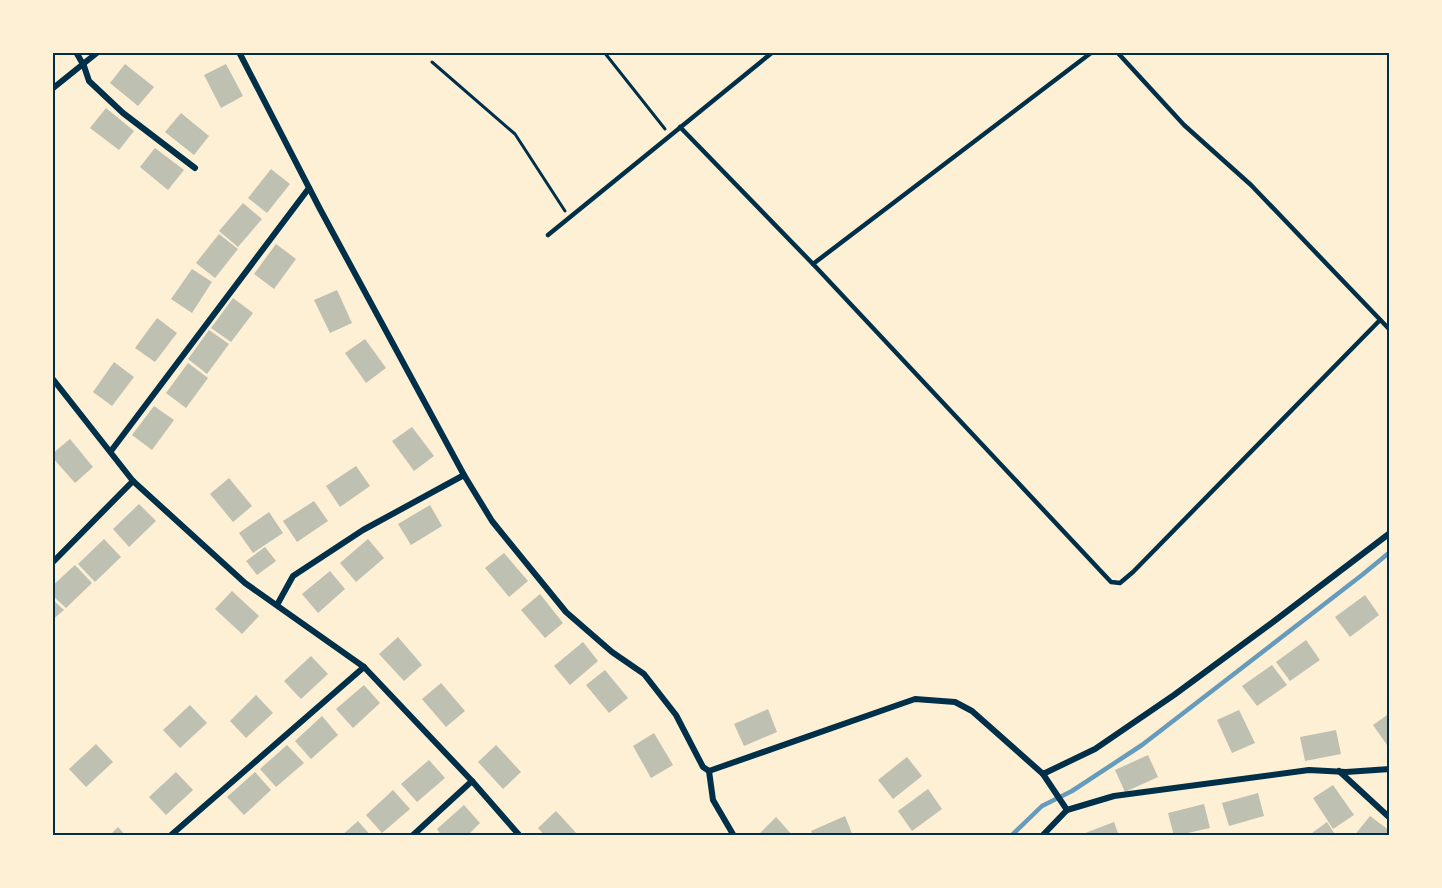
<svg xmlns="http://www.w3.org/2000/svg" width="1442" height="888" viewBox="0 0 1442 888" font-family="'Sofia Sans Condensed',sans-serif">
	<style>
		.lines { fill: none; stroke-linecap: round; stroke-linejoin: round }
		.stream { stroke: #669bbc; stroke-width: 4.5 }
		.building { fill: #bec0b2 }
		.path { stroke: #003049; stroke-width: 3 }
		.service { stroke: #003049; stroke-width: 4.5 }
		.minor { stroke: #003049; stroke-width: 6 }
		.neatline { fill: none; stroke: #003049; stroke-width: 2 }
	</style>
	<rect width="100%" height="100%" fill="#fdf0d5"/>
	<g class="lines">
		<path class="stream" d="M1011 836 1042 806 1072 791 1142 745 1362 575 1390 552"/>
	</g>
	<g class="building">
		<path d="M125 64 154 87 138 106 110 83Z"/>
		<path d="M226 64 243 96 221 108 204 75Z"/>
		<path d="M106 108 134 131 119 150 90 128Z"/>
		<path d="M181 113 209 136 194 155 165 132Z"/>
		<path d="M155 148 184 170 168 190 140 167Z"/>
		<path d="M271 169 290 184 267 213 248 198Z"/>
		<path d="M243 203 262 219 238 247 219 231Z"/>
		<path d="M219 234 238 249 215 278 196 263Z"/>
		<path d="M276 244 296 259 274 289 254 274Z"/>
		<path d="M192 269 212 282 192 313 171 299Z"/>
		<path d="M337 290 352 323 330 333 314 300Z"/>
		<path d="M233 298 253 313 231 342 211 328Z"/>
		<path d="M157 318 177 333 155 362 135 348Z"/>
		<path d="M209 330 229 344 207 374 188 359Z"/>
		<path d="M365 339 386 368 366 383 345 353Z"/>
		<path d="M114 362 134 377 112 406 93 392Z"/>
		<path d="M188 363 208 378 186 408 166 393Z"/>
		<path d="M154 406 174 420 152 450 132 435Z"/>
		<path d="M412 427 434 456 414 471 392 441Z"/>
		<path d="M70 439 93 467 75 483 52 457V454Z"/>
		<path d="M356 466 370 486 340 507 326 486Z"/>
		<path d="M229 478 252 506 233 522 210 494Z"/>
		<path d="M314 501 328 521 297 542 283 521Z"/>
		<path d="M139 504 156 521 129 547 113 529Z"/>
		<path d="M430 505 442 526 411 545 398 524Z"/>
		<path d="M269 512 283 533 253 553 239 533Z"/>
		<path d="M104 539 121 557 95 582 78 564Z"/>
		<path d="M368 539 384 558 356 582 340 563Z"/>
		<path d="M265 547 276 561 257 575 246 561Z"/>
		<path d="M504 553 528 581 509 597 485 568Z"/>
		<path d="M75 565 92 583 66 608 52 595V586Z"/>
		<path d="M330 571 345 589 318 613 302 594Z"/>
		<path d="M232 591 259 616 242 634 215 609Z"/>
		<path d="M540 594 563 623 545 638 521 610Z"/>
		<path d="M1365 595 1379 615 1350 637 1335 617Z"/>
		<path d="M52 599 64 610 52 620Z"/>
		<path d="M398 637 422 665 404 681 379 654Z"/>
		<path d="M1306 640 1320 660 1290 681 1276 662Z"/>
		<path d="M583 642 598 661 570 685 554 666Z"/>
		<path d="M311 656 328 674 301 699 284 681Z"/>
		<path d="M1272 665 1287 685 1257 706 1242 686Z"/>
		<path d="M605 670 628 698 609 713 586 685Z"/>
		<path d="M441 683 465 711 446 727 422 699Z"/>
		<path d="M364 685 380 703 353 728 336 709Z"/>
		<path d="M256 695 273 713 246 738 230 721Z"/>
		<path d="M190 705 207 723 180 748 163 730Z"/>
		<path d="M768 709 777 732 744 746 734 724Z"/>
		<path d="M1239 710 1255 743 1232 753 1217 720Z"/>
		<path d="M1390 713V743L1387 745 1373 725Z"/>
		<path d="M322 716 338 735 311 759 295 741Z"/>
		<path d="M1336 730 1341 754 1305 761 1300 737Z"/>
		<path d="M654 733 673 765 651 778 633 746Z"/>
		<path d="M96 744 113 762 86 787 69 769Z"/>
		<path d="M287 745 304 763 276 787 260 769Z"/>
		<path d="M496 745 521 772 503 789 478 762Z"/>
		<path d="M1148 755 1158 777 1125 792 1115 770Z"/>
		<path d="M907 757 922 776 893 799 878 780Z"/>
		<path d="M429 760 445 778 417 802 401 784Z"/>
		<path d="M176 772 193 790 166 815 149 797Z"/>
		<path d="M255 772 271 790 244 815 227 797Z"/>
		<path d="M1333 785 1354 815 1333 829 1313 798Z"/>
		<path d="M928 789 942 809 912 831 898 811Z"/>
		<path d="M393 790 410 809 382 833 366 815Z"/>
		<path d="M1258 793 1264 816 1229 826 1222 803Z"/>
		<path d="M1204 804 1210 828 1174 836 1168 813Z"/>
		<path d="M464 805 480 823 467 836H442L437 829Z"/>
		<path d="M556 811 579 836H545L538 828Z"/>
		<path d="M845 816 853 836H813L811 831Z"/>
		<path d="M1370 816 1390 831V836H1354Z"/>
		<path d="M776 817 793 836H757Z"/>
		<path d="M358 821 371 836H341Z"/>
		<path d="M1114 822 1119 836H1080V835Z"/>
		<path d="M1327 822 1336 836H1308Z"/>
		<path d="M118 827 126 836H109Z"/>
	</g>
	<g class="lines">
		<g class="path">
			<path d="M604 52 665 129"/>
			<path d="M432 62 515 134 565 211"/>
		</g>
		<g class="service">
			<path d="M1117 52 1184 125 1251 185 1390 330"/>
			<path d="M680 127 813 264 1111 582 1120 583 1133 572 1380 320"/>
			<path d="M548 235 773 52"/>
			<path d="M813 264 1092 52"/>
		</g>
		<g class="minor">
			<path d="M76 52 84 66 89 81 123 113 195 168"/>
			<path d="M239 52 320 209 464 475 492 521 566 612 612 652 644 674 676 715 703 767 709 771 915 699 955 702 972 711 1043 774 1095 749 1174 695 1273 622 1390 533"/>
			<path d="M52 89 98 52"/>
			<path d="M52 378 133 481 245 583 364 667 472 781 520 836"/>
			<path d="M111 451 309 188"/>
			<path d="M52 563 133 481"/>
			<path d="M277 605 293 576 363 530 464 475"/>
			<path d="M709 771 713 800 734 836"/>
			<path d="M1339 771 1390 818"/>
			<path d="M1043 774 1067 810"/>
			<path d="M170 836 364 667"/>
			<path d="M412 836 472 781"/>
			<path d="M1042 836 1067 810 1114 796 1309 770 1346 772 1390 769"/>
		</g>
	</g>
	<rect width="1442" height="888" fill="none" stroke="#fdf0d5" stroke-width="108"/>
	<rect x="54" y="54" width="1334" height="780" class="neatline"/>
</svg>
